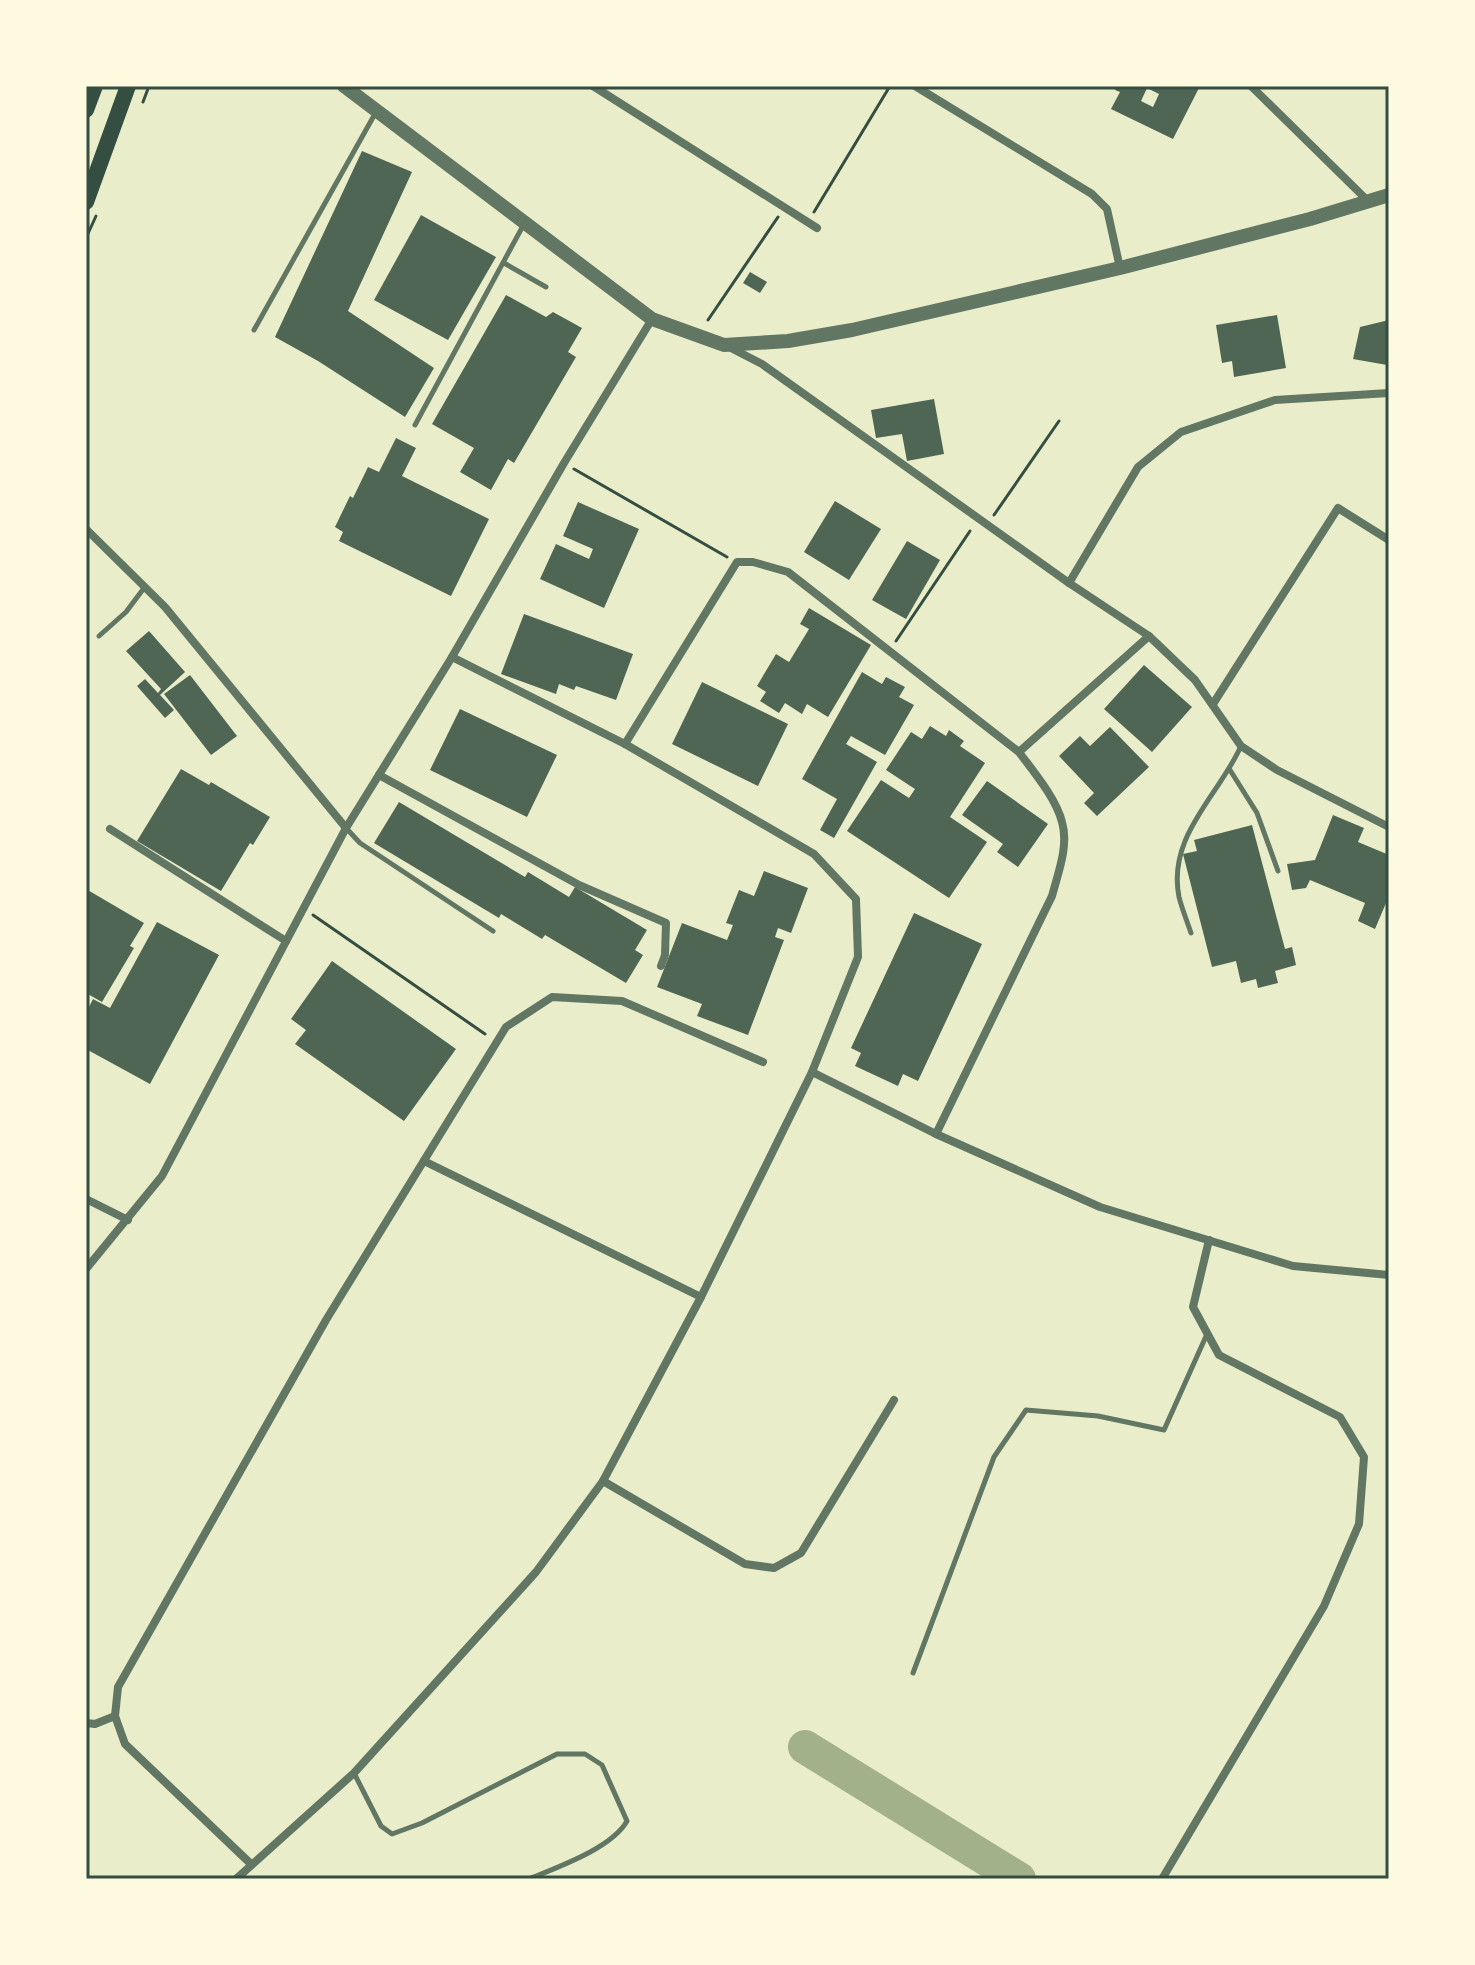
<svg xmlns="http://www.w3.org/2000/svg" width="1475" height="1965" viewBox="0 0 1475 1965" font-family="Arial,sans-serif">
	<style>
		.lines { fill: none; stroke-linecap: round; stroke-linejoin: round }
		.river { stroke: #a3b18a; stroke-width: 34 }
		.building { fill: #4f6655 }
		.path { stroke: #344e41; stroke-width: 3 }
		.service { stroke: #617663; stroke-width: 5 }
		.minor { stroke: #617663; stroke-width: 8 }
		.tertiary { stroke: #617663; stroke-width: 14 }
		.primary { stroke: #344e41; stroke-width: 16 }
		.neatline { fill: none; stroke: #344e41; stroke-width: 3 }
	</style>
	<rect width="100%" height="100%" fill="#e9edc9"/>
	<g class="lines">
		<path class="river" d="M805 1747 1019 1879"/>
	</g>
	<g class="building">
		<path d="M1117 86H1148L1141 101 1153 107 1159 94 1149 89 1151 86H1200L1173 139 1111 109 1120 92 1115 90Z"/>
		<path d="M362 151 412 172 348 311 434 368 405 417 318 361 275 337Z"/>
		<path d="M421 215 496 257 448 340 374 300Z"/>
		<path d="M750 272 767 282 760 293 743 283Z"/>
		<path d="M506 295 546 317 553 312 582 328 568 352 576 357 514 463 508 459 491 490 460 472 474 448 432 424Z"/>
		<path d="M1277 315 1286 368 1234 377 1232 361 1222 363 1216 325Z"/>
		<path d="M1389 320 1387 365 1353 359 1360 327Z"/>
		<path d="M934 399 944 454 907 461 902 434 876 438 871 410Z"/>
		<path d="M396 438 416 448 402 476 489 519 451 596 339 541 343 532 335 527 350 496 353 498 368 467 379 472Z"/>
		<path d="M835 501 881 529 849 580 804 552Z"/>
		<path d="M578 502 639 529 604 608 540 579 556 544 589 559 593 549 563 536Z"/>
		<path d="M907 541 940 560 906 619 872 600Z"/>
		<path d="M809 608 871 645 828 717 807 704 802 714 785 703 779 713 760 701 766 692 757 686 776 654 789 662 809 629 800 624Z"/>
		<path d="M524 614 633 654 616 700 576 686 574 690 559 684 556 694 501 674Z"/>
		<path d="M149 631 185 672 160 695 174 710 165 718 137 686 145 679 158 693 161 689 126 651Z"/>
		<path d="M1144 665 1192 707 1152 752 1104 709Z"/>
		<path d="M862 672 882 684 886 677 905 687 899 697 914 705 885 755 851 736 846 744 877 762 834 838 820 830 837 799 802 779Z"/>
		<path d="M190 675 237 736 211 755 164 694Z"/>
		<path d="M702 682 788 724 758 786 672 744Z"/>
		<path d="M460 709 557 755 527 817 430 770Z"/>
		<path d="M930 726 946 736 949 730 964 741 960 746 985 763 950 817 987 842 949 898 847 831 881 780 909 798 915 789 886 770 911 732 922 739Z"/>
		<path d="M1110 727 1149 767 1097 816 1084 803 1094 793 1059 756 1080 736 1090 746Z"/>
		<path d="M181 769 209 785 211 782 270 817 253 845 250 843 221 891 137 841Z"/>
		<path d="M987 781 1048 824 1018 867 997 852 1003 844 962 815Z"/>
		<path d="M399 802 525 877 528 872 569 897 575 887 647 930 635 950 643 955 626 983 545 935 542 939 501 914 499 918 374 843Z"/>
		<path d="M1333 815 1364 828 1358 842 1389 855V896L1375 929 1358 921 1365 903 1310 880 1306 888 1292 890 1287 864 1315 860Z"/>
		<path d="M1252 825 1285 949 1292 947 1296 965 1275 971 1278 983 1258 988 1256 979 1241 983 1236 961 1212 967 1183 854 1197 851 1194 840Z"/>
		<path d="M764 871 808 888 791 933 778 928 775 937 784 940 748 1035 697 1016 702 1004 657 987 682 923 727 940 733 925 726 923 739 890 754 896Z"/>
		<path d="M86 889 144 923 130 946 134 948 102 1002 86 993Z"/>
		<path d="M914 913 982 944 918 1081 903 1074 898 1086 855 1066 861 1053 851 1048Z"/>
		<path d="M157 922 219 955 150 1084 86 1049V1013L93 999 110 1008Z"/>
		<path d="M332 961 456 1049 404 1121 295 1044 306 1030 291 1019Z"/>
	</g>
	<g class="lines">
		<g class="path">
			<path d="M143 102 149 86"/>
			<path d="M814 212 890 86"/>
			<path d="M86 238 96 216"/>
			<path d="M708 320 778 217"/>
			<path d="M574 469 727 557"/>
			<path d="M994 515 1059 421"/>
			<path d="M896 641 970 531"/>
			<path d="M313 915 485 1034"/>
		</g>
		<g class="service">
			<path d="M504 263 546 287"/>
			<path d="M254 330 376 112"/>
			<path d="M415 425 524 224"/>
			<path d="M99 636 126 612 144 588"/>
			<path d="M1230 770 1257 813 1278 871"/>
			<path d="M346 828 360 843 493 931"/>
			<path d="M1191 933C1187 921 1182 909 1179 897 1167 836 1218 797 1241 746"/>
			<path d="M913 1673 994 1457 1026 1410 1098 1416 1164 1430 1207 1334"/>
			<path d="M354 1773 381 1826 392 1834 422 1823 557 1754H585L602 1765 627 1821C612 1848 558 1867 529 1879"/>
		</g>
		<g class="minor">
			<path d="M593 86 817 228"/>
			<path d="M915 86 1092 194 1107 209 1120 268"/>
			<path d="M1251 86 1368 201"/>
			<path d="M729 347 762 364 1069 583 1149 636 1195 680 1241 746 1277 770 1389 827"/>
			<path d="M86 529 165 607 346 828"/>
			<path d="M1069 583 1138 467 1181 432 1275 400 1389 393"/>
			<path d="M1213 704 1338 508 1389 540"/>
			<path d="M625 744 737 562H753L788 572 1019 752C1033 771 1056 798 1062 822 1069 846 1058 873 1052 896L936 1134"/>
			<path d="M1019 752 1149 636"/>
			<path d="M379 775 579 885 666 923 665 955 661 966"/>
			<path d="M110 829 286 941"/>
			<path d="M812 1072 936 1134 1100 1207 1293 1266 1389 1275"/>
			<path d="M424 1161 701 1297"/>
			<path d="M86 1199 128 1220"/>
			<path d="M86 1269 162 1176 346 828 452 657 564 463 652 319"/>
			<path d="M603 1481 745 1564 774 1568 801 1553 894 1400"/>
			<path d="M86 1723 95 1724 115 1716"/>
			<path d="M251 1864 125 1744 115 1716 118 1687 326 1320 506 1027 552 997 622 1001 763 1062"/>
			<path d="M236 1879 354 1773 536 1572 603 1481 701 1297 812 1072 858 957 856 899 814 854 625 744 452 657"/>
			<path d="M1162 1879 1324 1606 1359 1524 1364 1457 1340 1417 1219 1355 1193 1307 1209 1240"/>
		</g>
		<path class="tertiary" d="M344 86 652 319 724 345 788 341 852 330 1120 268 1310 219 1389 195"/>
		<g class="primary">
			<path d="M86 110 95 86"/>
			<path d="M86 202 128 86"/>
		</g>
	</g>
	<rect width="1475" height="1965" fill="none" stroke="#fefae0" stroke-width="176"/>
	<rect x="88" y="88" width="1299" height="1789" class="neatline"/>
</svg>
